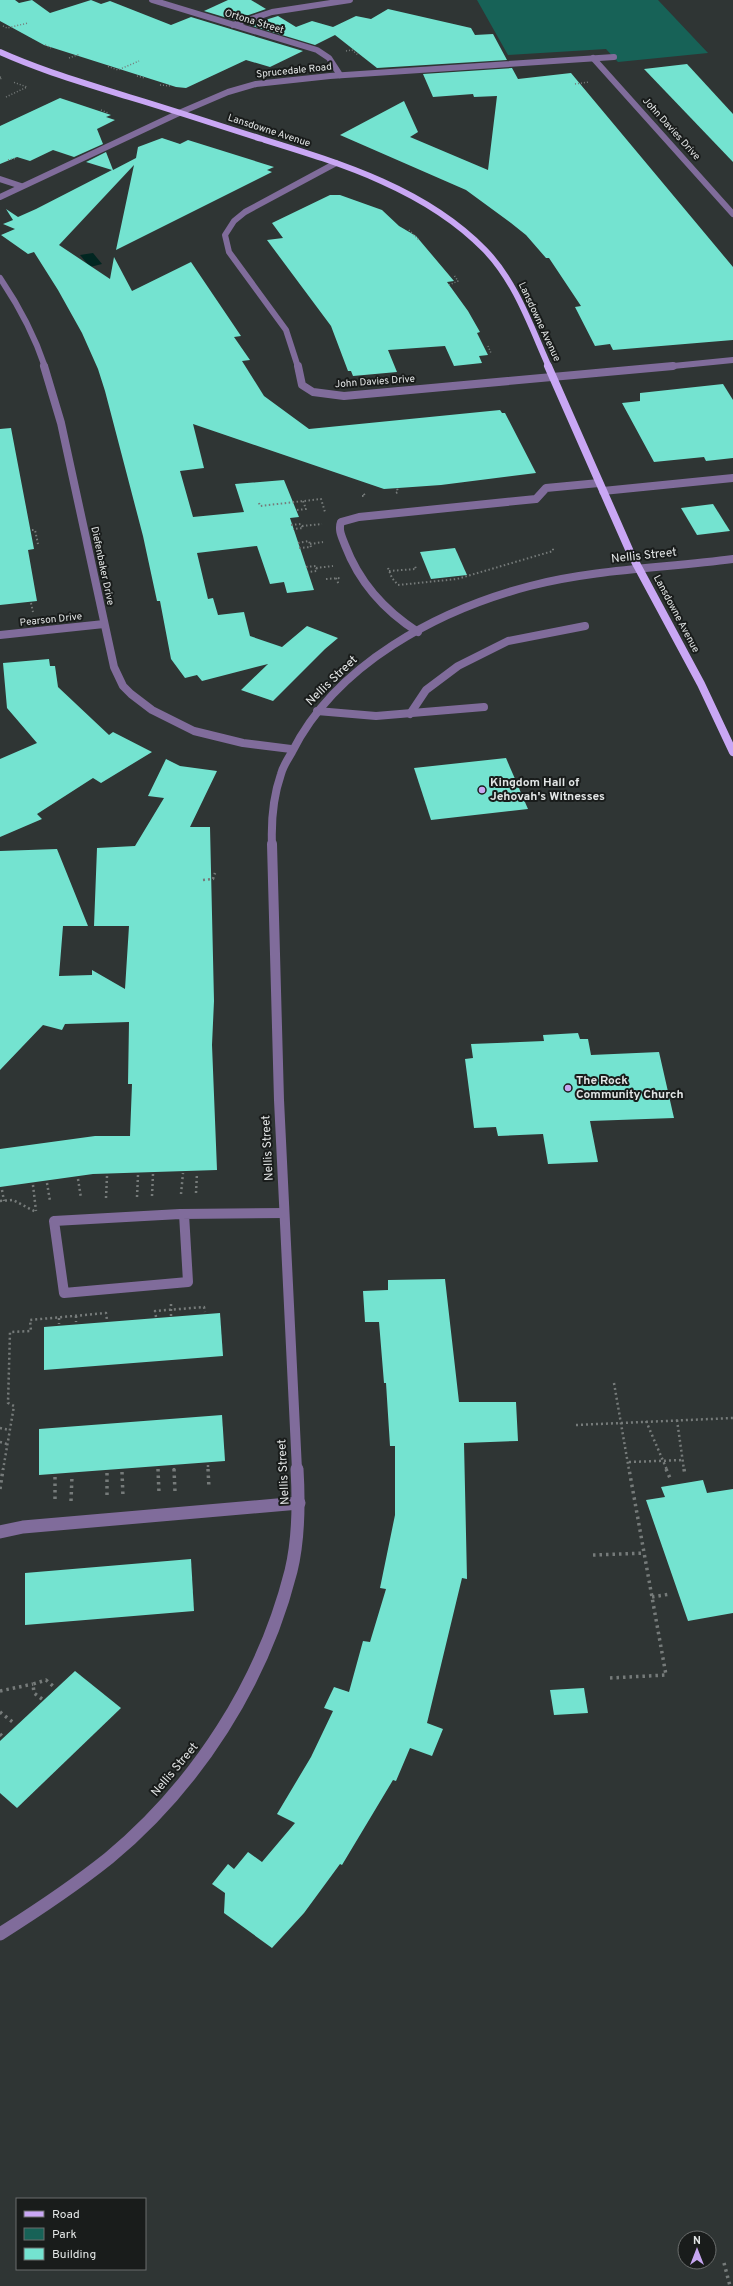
<svg xmlns="http://www.w3.org/2000/svg" width="733" height="2286" viewBox="0 0 733 2286" font-family="Overpass,sans-serif">
	<style>
		.green { fill: #176257 }
		.water { fill: #012621 }
		.building { fill: #74e3d0 }
		.lines { fill: none; stroke-linecap: round; stroke-linejoin: round }
		.path-far3 { stroke: #767b7a; stroke-width: 1.5; stroke-dasharray: 1 2; stroke-linecap: butt }
		.path-far2 { stroke: #767b7a; stroke-width: 2; stroke-dasharray: 1.5 2.5; stroke-linecap: butt }
		.path-far1 { stroke: #767b7a; stroke-width: 2.5; stroke-dasharray: 2 3; stroke-linecap: butt }
		.path { stroke: #767b7a; stroke-width: 3.5; stroke-dasharray: 2.5 4; stroke-linecap: butt }
		.minor-far3 { stroke: #806c9b; stroke-width: 6 }
		.minor-far2 { stroke: #806c9b; stroke-width: 8 }
		.minor-far1 { stroke: #806c9b; stroke-width: 10 }
		.minor { stroke: #806c9b; stroke-width: 13 }
		.major-far1 { stroke: #c9a7f4; stroke-width: 6 }
		.major { stroke: #c9a7f4; stroke-width: 8 }
		.poi-dot { fill: #c6a6f0; stroke: #191c1b; stroke-width: 1.5 }
		.labels { text-anchor: middle; dominant-baseline: central; stroke-width: 4; stroke-linejoin: round; paint-order: stroke }
		.far-street-label { font-size: 10px; fill: #e3e6e6; stroke: #191c1b }
		.street-label { font-size: 12px; fill: #e3e6e6; stroke: #191c1b }
		.poi-label { font-size: 12px; font-weight: bold; fill: #e3e6e6; stroke: #191c1b; text-anchor: start }
	</style>
	<rect width="100%" height="100%" fill="#2f3534"/>
	<path class="green" d="M477 0H658L708 53 618 62 606 49 508 55Z"/>
	<path class="water" d="M93 253 102 264 90 267 80 255Z"/>
	<g class="building">
		<path d="M0 0H15L19 3 32 0 50 13 91 0 101 4 110 1 171 25 191 17 303 51 270 67 246 60 186 88 176 87 44 45 0 21Z"/>
		<path d="M228 0H251L266 9 234 20 204 11Z"/>
		<path d="M388 9 471 28 475 35 493 34 507 60 377 68 335 35 315 45 249 25 278 16 296 27 312 21 333 27 356 16 371 19Z"/>
		<path d="M687 64 733 114V162L644 69Z"/>
		<path d="M512 68 518 79 571 73 733 267V340L613 350 610 344 595 346 575 307 581 306 549 258H546L526 235 511 223 466 190 340 135 404 101 418 132 410 137 488 170 497 96 474 97 473 94 433 97 423 74Z"/>
		<path d="M60 98 111 115 106 117 115 120 97 129 103 144 74 157 53 150 30 161 17 157 0 164V126Z"/>
		<path d="M162 138 180 144 188 140 274 167 267 170 272 172 116 250 134 165 59 245 110 279 114 257 132 291 191 262 241 336 234 337 250 360 242 361 264 396 309 429 500 410 502 413H505L536 473 441 485 384 489 193 424 204 468 180 471 193 517 244 512 235 484 284 480 299 517 290 518 314 590 287 593 284 582 270 584 257 546 197 553 208 599 213 598 218 615 244 612 250 636 282 647 307 626 338 638 325 649 273 701 241 690 268 664 202 681 197 675 185 678 171 659 160 601H157L143 536 105 391 98 369 82 333 58 290 34 252 28 254 1 235 15 229 3 224 13 220 6 209 18 217 36 209 112 170 86 162 106 152 113 170 136 158 138 147Z"/>
		<path d="M330 195H340L382 210 399 226 416 236 454 281 447 282 468 311 480 332 477 333 488 355 479 356 482 363 454 366 445 346 388 350 397 372 353 376 351 371H348L331 326 267 240 283 238 272 223Z"/>
		<path d="M723 384 733 400V458L706 461 704 457 654 462 622 403 640 401V393Z"/>
		<path d="M11 428 34 549 28 550 37 601 0 605V429Z"/>
		<path d="M713 504 730 531 697 535 681 508Z"/>
		<path d="M455 548 467 575 431 579 420 552Z"/>
		<path d="M49 659 50 666H55L58 687 109 735 113 732 152 752 101 783 93 778 37 814 42 819 0 837V759L37 743 7 708 3 663Z"/>
		<path d="M506 758 528 809 431 820 414 768Z"/>
		<path d="M166 759 180 766 217 771 190 827H210L214 1001 212 1045 217 1170 93 1174 0 1187V1149L95 1136H130L132 1084H128L129 1022 65 1024 62 1030 43 1025 0 1070V851L57 849 88 926H63L59 976 92 975V970L125 989 129 926H94L97 848 135 846 164 798 148 796Z"/>
		<path d="M578 1033 580 1039H588L591 1055 659 1052 674 1118 590 1121 598 1162 548 1164 543 1134 498 1136 496 1127 474 1128 465 1059 473 1058 471 1044 544 1041 543 1035Z"/>
		<path d="M445 1279 459 1402H516L518 1441 464 1443 467 1579 462 1578 427 1723 443 1729 432 1756 410 1748 396 1781 393 1780 342 1865 340 1864 304 1913 272 1948 224 1913 225 1893 212 1884 228 1864 234 1869 248 1852 262 1862 295 1823 277 1814 311 1757 333 1711 324 1708 334 1687 349 1692 363 1641 370 1642 386 1589 380 1588 395 1515V1446H390L386 1383H384L379 1322H365L363 1291 388 1290V1280Z"/>
		<path d="M220 1313 223 1356 44 1370V1327Z"/>
		<path d="M222 1415 225 1461 39 1475V1429Z"/>
		<path d="M703 1480 707 1493 733 1489V1613L688 1621 646 1500 665 1497 661 1487Z"/>
		<path d="M191 1559 194 1611 25 1625V1573Z"/>
		<path d="M75 1671 121 1708 17 1808 0 1793V1741Z"/>
		<path d="M584 1688 588 1713 554 1715 550 1690Z"/>
	</g>
	<g class="lines">
		<g class="path-far3">
			<path d="M3 26 7 28 28 23"/>
			<path d="M45 45 51 48"/>
			<path d="M346 51 352 50 358 55"/>
			<path d="M69 58 80 54"/>
			<path d="M109 66H107L118 70 139 61"/>
			<path d="M137 76 145 78"/>
			<path d="M0 77 2 78 0 79"/>
			<path d="M575 84 589 82"/>
			<path d="M160 85 171 86"/>
			<path d="M6 97 27 87 13 82"/>
			<path d="M101 110 108 113"/>
			<path d="M8 160 17 158"/>
			<path d="M409 230 419 240"/>
			<path d="M449 285 458 281 454 275"/>
			<path d="M488 346 491 353"/>
		</g>
		<g class="path-far2">
			<path d="M396 493 398 492 397 488"/>
			<path d="M362 496H365L363 492"/>
			<path d="M259 503 260 506 321 499 325 512"/>
			<path d="M297 510 306 509 303 501"/>
			<path d="M291 525 301 524 303 528 293 529"/>
			<path d="M302 526 322 524"/>
			<path d="M32 530H35L38 544"/>
			<path d="M298 543 309 541 311 547 299 548"/>
			<path d="M310 544 323 542"/>
			<path d="M306 567 316 566 317 571 308 572"/>
			<path d="M316 568 333 566"/>
			<path d="M388 568 392 578 398 585 457 579 553 551V548"/>
			<path d="M389 571 416 569 415 566"/>
			<path d="M336 578 339 585"/>
			<path d="M326 579 340 578"/>
			<path d="M31 603 33 612"/>
		</g>
		<g class="path-far1">
			<path d="M203 880 213 879 215 873"/>
			<path d="M78 1179 81 1198"/>
			<path d="M47 1183 50 1201"/>
			<path d="M33 1185 36 1211"/>
			<path d="M2 1190 4 1201"/>
			<path d="M196 1193 197 1173"/>
			<path d="M181 1194 183 1173"/>
			<path d="M152 1196 153 1174"/>
			<path d="M137 1197 138 1175"/>
			<path d="M106 1198 107 1176"/>
			<path d="M0 1201 13 1200 36 1212"/>
			<path d="M171 1304V1316"/>
			<path d="M76 1316V1322"/>
			<path d="M156 1317 155 1311 204 1307 205 1312"/>
			<path d="M59 1318V1324"/>
			<path d="M614 1383 629 1470"/>
			<path d="M677 1420 684 1470"/>
			<path d="M646 1421 667 1470"/>
			<path d="M576 1425 733 1418"/>
			<path d="M0 1428 9 1430"/>
			<path d="M0 1442 7 1444"/>
			<path d="M629 1462 684 1460"/>
			<path d="M208 1465V1470"/>
			<path d="M174 1468V1470"/>
			<path d="M3 1470 14 1406 8 1403 10 1332 31 1331 30 1320 106 1313 107 1320"/>
		</g>
		<g class="path">
			<path d="M158 1469 159 1493"/>
			<path d="M174 1469 175 1492"/>
			<path d="M208 1469 209 1488"/>
			<path d="M666 1469 670 1478"/>
			<path d="M684 1469 685 1475"/>
			<path d="M122 1472 123 1497"/>
			<path d="M107 1473V1499"/>
			<path d="M55 1477V1502"/>
			<path d="M0 1489 3 1469"/>
			<path d="M71 1501 72 1476"/>
			<path d="M593 1555 645 1553"/>
			<path d="M652 1597 670 1594"/>
			<path d="M610 1678 666 1675 629 1469"/>
			<path d="M0 1691 33 1684"/>
			<path d="M42 1699 34 1693 33 1684 46 1680 53 1686"/>
			<path d="M0 1712 14 1723"/>
			<path d="M0 1734 2 1736"/>
			<path d="M724 2263 730 2286"/>
		</g>
		<g class="minor-far3">
			<path d="M152 0 317 50 329 58 340 75"/>
			<path d="M233 25 272 12 350 0"/>
			<path d="M593 58 733 214"/>
			<path d="M0 179 21 186"/>
			<path d="M0 197 179 113 228 92 256 84 330 76 614 57"/>
			<path d="M0 278C19 306 34 334 45 367"/>
			<path d="M298 367 286 330 229 252 225 235 234 221 245 212 336 163"/>
			<path d="M663 367 733 360"/>
		</g>
		<g class="minor-far2">
			<path d="M44 366 61 423 114 667 123 686 131 694 152 710 194 731 243 743 291 749"/>
			<path d="M298 366 302 385 313 392 344 396 673 366"/>
			<path d="M603 491 733 478"/>
			<path d="M418 632C385 611 359 582 345 545 342 537 338 530 341 522L359 517 536 499 546 488 599 483"/>
			<path d="M0 635 104 624"/>
			<path d="M317 711 376 716 484 707"/>
			<path d="M410 714 426 690 458 666 508 641 585 626"/>
			<path d="M272 845C271 820 273 797 281 774 283 766 288 759 292 752 336 664 438 610 530 586 595 569 667 568 733 559"/>
		</g>
		<g class="minor-far1">
			<path d="M272 844 279 1100 297 1470"/>
			<path d="M184 1214 188 1282 64 1293 54 1221 180 1214 284 1213"/>
		</g>
		<g class="minor">
			<path d="M0 1532 23 1527 299 1503"/>
			<path d="M0 1934C38 1910 74 1886 109 1858 197 1785 263 1682 291 1571 299 1538 299 1502 297 1469"/>
		</g>
		<path class="major-far1" d="M0 52C42 71 85 83 129 97 173 110 217 125 262 139 340 163 426 189 485 250 516 282 531 327 549 367"/>
		<path class="major" d="M548 366 631 554 701 684 733 752"/>
	</g>
	<g class="poi-dot">
		<circle cx="482" cy="790" r="4"/>
		<circle cx="568" cy="1088" r="4"/>
	</g>
	<g class="labels">
		<g class="far-street-label">
			<text transform="translate(254 22) rotate(17)">Ortona Street</text>
			<text transform="translate(294 71) rotate(-6)">Sprucedale Road</text>
			<text transform="translate(671 129) rotate(48)">John Davies Drive</text>
			<text transform="translate(269 131) rotate(18)">Lansdowne Avenue</text>
			<text transform="translate(539 322) rotate(65)">Lansdowne Avenue</text>
			<text transform="translate(375 382) rotate(-4)">John Davies Drive</text>
			<text transform="translate(102 566) rotate(78)">Diefenbaker Drive</text>
			<text transform="translate(676 614) rotate(62)">Lansdowne Avenue</text>
			<text transform="translate(51 620) rotate(-6)">Pearson Drive</text>
		</g>
		<g class="street-label">
			<text transform="translate(644 556) rotate(-6)">Nellis Street</text>
			<text transform="translate(332 681) rotate(-44)">Nellis Street</text>
			<text transform="translate(268 1148) rotate(-93)">Nellis Street</text>
			<text transform="translate(284 1472) rotate(-93)">Nellis Street</text>
			<text transform="translate(175 1770) rotate(-50)">Nellis Street</text>
		</g>
		<g class="poi-label">
			<text x="490" y="783">Kingdom Hall of<tspan x="490" dy="14">Jehovah's Witnesses</tspan></text>
			<text x="576" y="1081">The Rock<tspan x="576" dy="14">Community Church</tspan></text>
		</g>
	</g>
	<rect x="16" y="2198" width="130" height="72" fill="#191c1b" stroke="#6a6d6c"/>
	<rect x="24" y="2211" width="20" height="6" fill="#c9a7f4" stroke="#6a6d6c"/>
	<text x="52" y="2218" font-size="12" fill="#e3e6e6">Road</text>
	<rect x="24" y="2228" width="20" height="12" fill="#176257" stroke="#6a6d6c"/>
	<text x="52" y="2238" font-size="12" fill="#e3e6e6">Park</text>
	<rect x="24" y="2248" width="20" height="12" fill="#74e3d0" stroke="#6a6d6c"/>
	<text x="52" y="2258" font-size="12" fill="#e3e6e6">Building</text>
	<g transform="translate(697 2250)"><circle r="19" fill="#191c1b" stroke="#6a6d6c"/>
	<path d="M0-3L7 15L0 10L-7 15Z" fill="#c6a6f0"/>
	<text y="-6" font-size="11" font-weight="bold" text-anchor="middle" fill="#e3e6e6">N</text>
	</g>
</svg>
